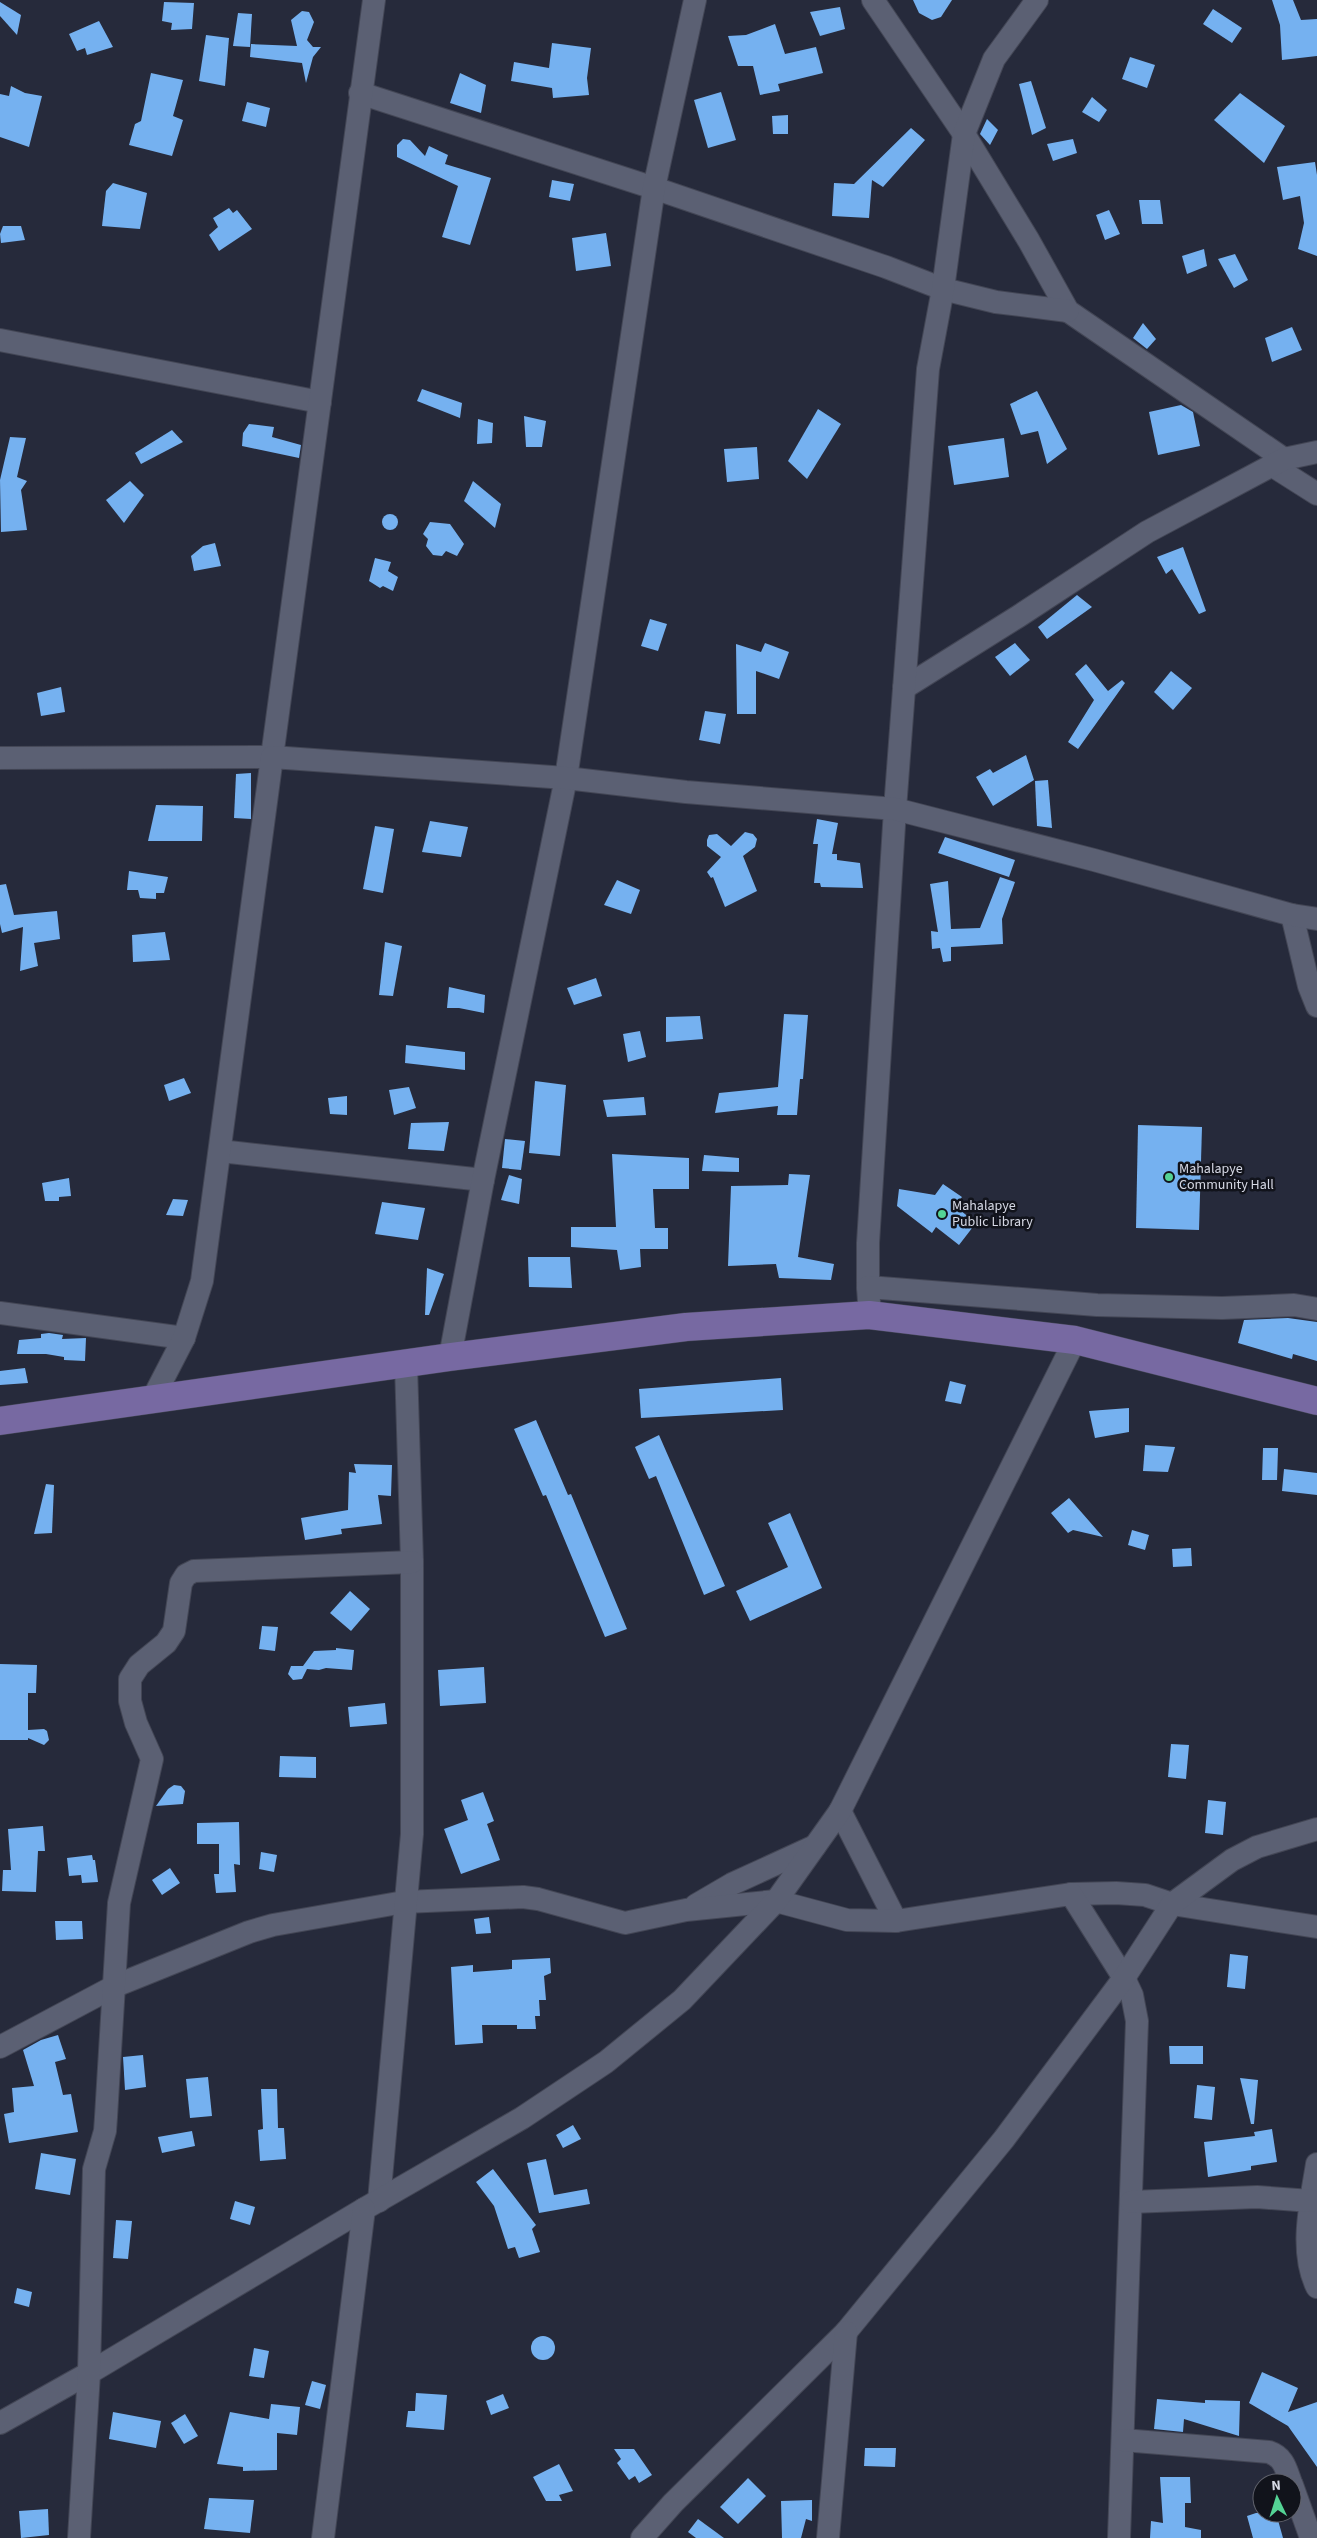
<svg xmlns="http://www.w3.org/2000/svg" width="1317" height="2538" viewBox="0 0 1317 2538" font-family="'Source Sans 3',sans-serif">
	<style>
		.building { fill: #75b1f0 }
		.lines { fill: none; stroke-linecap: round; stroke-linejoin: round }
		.minor-casing { stroke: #434655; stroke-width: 24 }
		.major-casing { stroke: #434655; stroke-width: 29 }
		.minor { stroke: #5b6073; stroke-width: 22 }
		.major { stroke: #7769a2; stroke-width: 28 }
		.poi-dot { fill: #54d395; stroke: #11131b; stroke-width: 2 }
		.labels { text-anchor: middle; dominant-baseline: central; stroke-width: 5; stroke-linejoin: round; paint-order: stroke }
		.poi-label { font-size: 14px; fill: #d6d9e5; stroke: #11131b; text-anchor: start }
	</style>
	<rect width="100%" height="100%" fill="#262a3b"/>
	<g class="building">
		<path d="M913 0H952L941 17 932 20 919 13Z"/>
		<path d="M1272 0H1293L1301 20 1317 19V56L1282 60 1280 25Z"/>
		<path d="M0 2 21 15 17 35 0 16Z"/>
		<path d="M164 2 194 3 192 29 171 30 172 23 162 21Z"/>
		<path d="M840 7 845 29 820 36 810 12Z"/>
		<path d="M1213 9 1242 28 1232 43 1203 24Z"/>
		<path d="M302 11 309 12 314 22 307 40 313 47H321L313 57 306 83 302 63 250 57 251 44 297 46 291 20Z"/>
		<path d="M238 13 252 14 250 47 233 46Z"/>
		<path d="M99 21 113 47 87 55 85 48 77 51 69 34Z"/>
		<path d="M775 24 785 54 816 47 823 73 778 84 780 91 760 95 753 66H738L728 36 746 35Z"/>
		<path d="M206 35 229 38 225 86 199 81Z"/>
		<path d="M552 43 591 48 587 78 589 95 553 98 552 88 511 81 514 62 549 68Z"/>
		<path d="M1130 57 1155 65 1147 88 1122 79Z"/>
		<path d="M151 73 183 80 173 116 183 120 172 156 129 145 135 124 141 121Z"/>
		<path d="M460 73 486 85 481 113 450 103Z"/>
		<path d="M1031 81 1046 128 1032 135 1019 84Z"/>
		<path d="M11 86 25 93 42 96 29 147 0 137V94L9 96Z"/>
		<path d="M721 92 736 140 708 148 694 100Z"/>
		<path d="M1240 93 1285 126 1264 163 1214 120Z"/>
		<path d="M1092 97 1107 110 1099 122 1082 112Z"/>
		<path d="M247 102 270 108 266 127 242 121Z"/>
		<path d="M788 115V134H773L772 116Z"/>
		<path d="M987 119 998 130 990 145 980 134Z"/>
		<path d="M911 128 925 140 883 187 872 180 869 218 832 216 834 183 854 184Z"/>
		<path d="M403 139 410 140 425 156 429 146 448 155 445 164 491 178 470 245 442 237 458 186 397 157V145Z"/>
		<path d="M1073 139 1077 153 1053 161 1047 144Z"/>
		<path d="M1315 162 1317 175V256L1298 249 1304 223 1300 196 1283 200 1277 167Z"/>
		<path d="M552 180 574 184 570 201 549 197Z"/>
		<path d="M113 183 147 193 140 229 102 226 106 191Z"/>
		<path d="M1139 200H1160L1163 224H1142Z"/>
		<path d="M229 208 233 213 237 210 252 229 219 251 209 235 218 227 213 218Z"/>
		<path d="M1109 210 1120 234 1105 240 1096 215Z"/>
		<path d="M3 226H21L25 240 1 243 0 234Z"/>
		<path d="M606 233 611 266 576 271 572 238Z"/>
		<path d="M1204 249 1207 266 1187 274 1182 256Z"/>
		<path d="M1235 254 1248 280 1234 288 1218 259Z"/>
		<path d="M1143 323 1156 339 1147 349 1133 338Z"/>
		<path d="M1292 327 1302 350 1272 362 1265 338Z"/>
		<path d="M422 389 462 403 460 418 417 401Z"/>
		<path d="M1037 391 1067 449 1047 464 1038 431 1021 435 1010 404Z"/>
		<path d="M1181 405 1193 412 1200 446 1158 455 1149 412Z"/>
		<path d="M818 409 841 424 807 479 788 461Z"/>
		<path d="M524 416 546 421 542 447H526Z"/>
		<path d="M478 419 493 423 492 443 477 444Z"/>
		<path d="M249 424 274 427 272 437 301 445 299 458 242 446 243 433Z"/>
		<path d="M172 430 183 442 141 464 135 453Z"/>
		<path d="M10 437 26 438 17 477 27 481 21 490 27 530 1 532 0 480Z"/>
		<path d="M1004 438 1009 477 954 485 948 446Z"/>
		<path d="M757 447 759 479 727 482 724 449Z"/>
		<path d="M130 481 144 495 124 523 106 500Z"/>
		<path d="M473 481 501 504 495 528 464 501Z"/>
		<circle cx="390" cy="522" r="8"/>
		<path d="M430 522 450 524 464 544 457 556 446 551 442 556 433 555 426 546 428 539 423 534Z"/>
		<path d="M215 543 221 566 194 571 191 556 203 546Z"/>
		<path d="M1183 547 1206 611 1199 614 1172 569 1166 574 1157 557Z"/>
		<path d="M375 558 391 562 388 571 398 577 393 591 383 586 380 588 369 581Z"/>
		<path d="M1077 595 1092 607 1047 639 1038 627Z"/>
		<path d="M650 619 667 624 658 651 641 646Z"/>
		<path d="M765 643 789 652 779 679 756 671V714H737L736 644 761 652Z"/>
		<path d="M1015 643 1030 660 1010 676 995 657Z"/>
		<path d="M1086 664 1108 691 1122 680 1125 683 1078 749 1068 742 1094 700 1075 674Z"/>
		<path d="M1171 671 1192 688 1173 710 1154 692Z"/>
		<path d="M61 687 65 712 41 716 37 693Z"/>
		<path d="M705 711 726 714 720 744 699 740Z"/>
		<path d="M1026 755 1034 780 993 806 976 777 990 769 993 773Z"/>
		<path d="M251 773V819L234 818 236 774Z"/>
		<path d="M1048 780 1052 828 1037 826 1035 781Z"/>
		<path d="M156 805 203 806 202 841H148Z"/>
		<path d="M817 819 838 823 832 854H837V860L860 863 863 888 821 887 820 883H814L818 844H813Z"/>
		<path d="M430 821 468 827 461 857 422 852Z"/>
		<path d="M375 826 394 829 383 893 363 889Z"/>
		<path d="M745 832 753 834 757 839 755 847 743 856 757 891 725 907 713 877 711 878 707 872 721 857 707 846V840L709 835 717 834 731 846Z"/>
		<path d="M945 837 1015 860 1009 877 938 853Z"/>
		<path d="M129 871 168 877 164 893H156V899L140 898 138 890H127Z"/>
		<path d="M1000 877 1015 882 1002 919 1003 944 951 947V961L943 962 940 948 932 949 931 931 938 932 930 884 948 881 951 929 980 928Z"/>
		<path d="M617 880 640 890 631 914 604 905Z"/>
		<path d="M6 884 14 915 57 911 60 939 34 943 38 966 20 971 23 927 2 933 0 924V885Z"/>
		<path d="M165 932 170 960 133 962 132 935Z"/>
		<path d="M385 942 402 946 393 996 379 995Z"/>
		<path d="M596 978 602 996 574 1005 567 988Z"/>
		<path d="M449 987 485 995 484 1013 459 1008H447Z"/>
		<path d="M784 1014 808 1015 803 1079H800L797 1115H777L778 1106 715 1113 719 1093 778 1087Z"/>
		<path d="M700 1016 703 1039 666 1042V1017Z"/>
		<path d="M640 1031 646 1057 628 1062 623 1034Z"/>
		<path d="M406 1045 465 1052V1070L405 1063Z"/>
		<path d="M184 1078 191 1093 169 1101 164 1085Z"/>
		<path d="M535 1081 566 1085 560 1156 529 1153Z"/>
		<path d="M409 1087 416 1108 394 1115 389 1090Z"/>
		<path d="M347 1096V1115L330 1114 328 1098Z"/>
		<path d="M644 1097 646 1115 607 1117 603 1100Z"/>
		<path d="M449 1122 444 1151 408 1149 411 1123Z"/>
		<path d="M1138 1125 1202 1127 1199 1230 1136 1228Z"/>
		<path d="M505 1139 525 1141 521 1170 502 1168Z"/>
		<path d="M612 1154 689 1158V1189H653L655 1228H668V1249H640L641 1267 620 1270 617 1250 571 1247V1227H616Z"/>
		<path d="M704 1155 739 1158V1172L702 1171Z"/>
		<path d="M789 1174 810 1175 798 1257 834 1264 831 1280 779 1278 776 1264 728 1266 731 1186 788 1185Z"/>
		<path d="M509 1175 522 1179 519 1204 501 1200Z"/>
		<path d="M69 1178 71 1196 59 1197V1201H45L42 1183Z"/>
		<path d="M943 1184 962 1197 955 1206 976 1223 959 1245 936 1227 932 1233 897 1206 899 1189 935 1195Z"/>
		<path d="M173 1199 188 1200 183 1216 166 1215Z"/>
		<path d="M382 1202 425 1208 418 1240 375 1234Z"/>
		<path d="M528 1257H570L572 1288 529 1287Z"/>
		<path d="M427 1268 444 1274 429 1315H425Z"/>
		<path d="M1288 1318 1317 1322V1361L1293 1354 1292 1359 1238 1343 1244 1320Z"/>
		<path d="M49 1333 63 1335 62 1339 86 1338 85 1361 64 1360V1357L46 1354H17L19 1340 41 1338V1334Z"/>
		<path d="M25 1368 28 1383 0 1385V1371Z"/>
		<path d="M781 1378 783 1410 641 1418 639 1389Z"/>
		<path d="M950 1381 966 1385 961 1404 945 1401Z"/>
		<path d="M1129 1408V1432L1095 1438 1089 1411Z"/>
		<path d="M536 1420 568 1495 571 1494 627 1629 605 1637 546 1495 543 1496 514 1429Z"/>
		<path d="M659 1435 725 1586 704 1595 656 1476 649 1479 635 1447Z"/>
		<path d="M1145 1445 1175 1447 1168 1472 1143 1471Z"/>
		<path d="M1263 1448H1278L1277 1480H1262Z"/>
		<path d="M354 1464 392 1465 391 1496 378 1495 382 1524 341 1529 342 1534 305 1540 301 1518 348 1510 349 1472 356 1473Z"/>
		<path d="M1284 1469 1317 1473V1495L1282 1491Z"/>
		<path d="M46 1484 54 1485 52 1533 34 1534Z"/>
		<path d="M1069 1498 1103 1537 1073 1530 1068 1533 1051 1513Z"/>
		<path d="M790 1513 822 1588 750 1621 736 1591 788 1567 768 1523Z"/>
		<path d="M1132 1530 1149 1535 1145 1550 1128 1545Z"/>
		<path d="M1191 1548 1192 1566 1173 1567 1172 1549Z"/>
		<path d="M350 1591 370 1609 351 1631 330 1613Z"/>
		<path d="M262 1626 278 1627 275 1651 259 1649Z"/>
		<path d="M336 1648 354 1650 352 1670 326 1668 319 1670 307 1669 302 1679 293 1680 288 1674 291 1666H303L314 1651 336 1650Z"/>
		<path d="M0 1664 37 1665 36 1693H28V1730L44 1729 47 1731 49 1740 44 1745 28 1738V1740H0Z"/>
		<path d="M484 1667 486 1703 440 1706 438 1670Z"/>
		<path d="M385 1703 387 1724 350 1727 348 1707Z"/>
		<path d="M1171 1744 1189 1745 1186 1779 1168 1777Z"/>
		<path d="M280 1756 316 1757V1778L279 1777Z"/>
		<path d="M174 1785 181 1786 185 1791 183 1804 156 1806 168 1789Z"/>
		<path d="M483 1792 494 1821 487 1824 500 1860 461 1874 444 1829 468 1820 461 1800Z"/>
		<path d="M1208 1800 1226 1802 1223 1835 1205 1833Z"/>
		<path d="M239 1822 240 1865 234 1864 236 1892 216 1893 214 1874H219V1844H197V1823Z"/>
		<path d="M43 1826 45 1851H38L36 1892 2 1891 3 1870H11L8 1829Z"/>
		<path d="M261 1852 277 1855 274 1872 259 1869Z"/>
		<path d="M92 1855 93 1860H95L98 1882 82 1883 81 1875 69 1876 67 1858Z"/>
		<path d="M170 1868 180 1883 162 1895 152 1880Z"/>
		<path d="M489 1917 491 1933 476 1934 474 1919Z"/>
		<path d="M55 1921H82L83 1939 56 1940Z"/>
		<path d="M1230 1954 1248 1956 1245 1989 1227 1987Z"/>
		<path d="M550 1958 551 1973 544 1976 546 2000H539L540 2016H535L536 2029H517V2025H482L483 2043 455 2045 451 1967 473 1965V1972L512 1969V1960Z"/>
		<path d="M58 2035 66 2059 55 2062 63 2095 71 2094 78 2132 9 2143 4 2114 14 2112 12 2088 34 2086 23 2050 41 2040Z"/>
		<path d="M1169 2046H1203V2064H1170Z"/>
		<path d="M143 2055 146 2087 125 2090 123 2057Z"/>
		<path d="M208 2077 212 2116 190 2118 186 2079Z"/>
		<path d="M1240 2078 1258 2080 1254 2124H1251Z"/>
		<path d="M1197 2085 1215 2087 1212 2120 1194 2118Z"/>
		<path d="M261 2089H277L278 2128H284L286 2159 260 2161 258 2130 263 2129Z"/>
		<path d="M573 2125 581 2139 563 2148 556 2135Z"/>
		<path d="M1272 2129 1277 2162 1251 2166V2170L1208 2177 1204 2142 1255 2136 1254 2132Z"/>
		<path d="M192 2131 195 2146 162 2153 158 2137Z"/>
		<path d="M41 2153 76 2159 70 2195 35 2189Z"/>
		<path d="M546 2159 554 2195 587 2189 590 2204 539 2213 527 2163Z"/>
		<path d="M493 2169 536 2225 532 2229 540 2252 519 2258 515 2247 508 2249 494 2206 476 2182Z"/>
		<path d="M235 2201 255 2207 250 2225 230 2219Z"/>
		<path d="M116 2220 132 2221 128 2259 113 2258Z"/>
		<path d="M17 2288 32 2292 29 2307 14 2303Z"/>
		<circle cx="543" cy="2348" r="12"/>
		<path d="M254 2348 269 2351 264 2378 249 2376Z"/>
		<path d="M1262 2372 1298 2388 1288 2412 1317 2402V2467L1288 2426 1249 2403Z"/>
		<path d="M312 2381 326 2385 320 2409 305 2405Z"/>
		<path d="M416 2393 447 2395 444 2430 406 2427 408 2411H415Z"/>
		<path d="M503 2394 509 2408 491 2415 486 2401Z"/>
		<path d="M1157 2399 1205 2403V2400L1240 2401 1239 2436 1184 2419 1183 2432 1154 2429Z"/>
		<path d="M271 2404 300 2407 297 2435 277 2433V2470L243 2471V2467L217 2464 230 2412 269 2419Z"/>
		<path d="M113 2412 161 2421 156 2448 109 2439Z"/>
		<path d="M185 2414 198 2436 184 2444 171 2423Z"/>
		<path d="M865 2448H896L895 2467 864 2466Z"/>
		<path d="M614 2449H634L652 2475 639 2483 635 2476 629 2480 617 2463 621 2459Z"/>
		<path d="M559 2464 573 2491 559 2495 562 2501H546L533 2477Z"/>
		<path d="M1160 2477H1190L1191 2503H1185V2527L1201 2530V2538H1150L1151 2521 1163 2523Z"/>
		<path d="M748 2478 766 2496 738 2524 720 2507Z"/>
		<path d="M209 2498 254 2500 250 2533 204 2529Z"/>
		<path d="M812 2500V2521L806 2519 801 2538H782L781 2501Z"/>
		<path d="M48 2509 49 2535 21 2538 19 2511Z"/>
		<path d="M1256 2513H1276L1283 2538H1253L1247 2516Z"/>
		<path d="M698 2519 724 2538H696L688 2532Z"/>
	</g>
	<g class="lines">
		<g class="minor-casing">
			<g id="minor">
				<path d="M873 0 964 134 1029 241 1068 311 1284 459"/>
				<path d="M360 93 654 188 886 267 943 289 996 302 1068 311"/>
				<path d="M0 340 320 402"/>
				<path d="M1273 466 1317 494"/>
				<path d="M904 688 1019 616 1147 532 1284 459 1317 452"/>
				<path d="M0 758 272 757 374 0"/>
				<path d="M1292 915 1309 986 1317 1006"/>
				<path d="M220 1151 483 1180"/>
				<path d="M868 1287V1243L895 809 928 369 943 289 964 134 994 59 1037 0"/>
				<path d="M869 1302 868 1287 1097 1305 1222 1308 1294 1305 1317 1309"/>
				<path d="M0 1313 184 1338"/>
				<path d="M450 1357 483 1180 566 778 654 188 695 0"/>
				<path d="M152 1400 184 1338 202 1281 272 757 566 778 686 792 895 809 1094 860 1292 915 1317 919"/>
				<path d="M840 1811 896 1921"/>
				<path d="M1071 1894 1116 1893 1145 1895 1172 1904 1317 1927"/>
				<path d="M696 1905 732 1884 815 1846"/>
				<path d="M0 2047 115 1986 249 1932 273 1925 404 1902 523 1897 538 1899 625 1923 686 1910 776 1901 847 1920 896 1921 1071 1894 1124 1978 1132 1995 1137 2021 1119 2538"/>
				<path d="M1317 2164C1311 2202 1299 2251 1317 2287"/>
				<path d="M379 2201 412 1834V1562L406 1365"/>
				<path d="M1131 2202 1257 2197 1311 2201"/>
				<path d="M0 2423 89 2373 364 2209 522 2118 606 2062 682 2000 776 1901 840 1811 1075 1340"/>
				<path d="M1123 2440 1269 2452C1284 2457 1286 2469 1291 2483"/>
				<path d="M1292 2485 1311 2538"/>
				<path d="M79 2538 89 2373 94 2169 105 2131 106 2117 119 1903 152 1759 136 1723 130 1701V1679L139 1665 166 1643 174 1631 181 1583 186 1575 194 1571 412 1562"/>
				<path d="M323 2538 364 2209"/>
				<path d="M642 2538 673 2503 846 2332 1004 2139 1124 1978 1172 1904 1232 1860 1257 1847 1317 1829"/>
				<path d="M828 2538 846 2332"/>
			</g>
		</g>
		<g class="major-casing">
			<path id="major" d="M0 1421 450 1357 686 1327 869 1315 1075 1340 1317 1401"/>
		</g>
		<use href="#minor" class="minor"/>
		<use href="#major" class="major"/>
	</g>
	<g class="poi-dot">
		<circle cx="1169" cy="1177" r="5"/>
		<circle cx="942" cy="1214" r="5"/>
	</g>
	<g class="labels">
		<g class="poi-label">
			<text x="1179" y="1169">Mahalapye<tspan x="1179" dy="16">Community Hall</tspan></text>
			<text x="952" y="1206">Mahalapye<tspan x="952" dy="16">Public Library</tspan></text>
		</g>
	</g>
	<g transform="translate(1277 2498) rotate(356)"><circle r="24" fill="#11131b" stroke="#60626c"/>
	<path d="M0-4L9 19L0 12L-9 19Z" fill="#54d395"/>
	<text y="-8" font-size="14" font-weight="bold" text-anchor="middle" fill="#d6d9e5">N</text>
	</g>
</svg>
